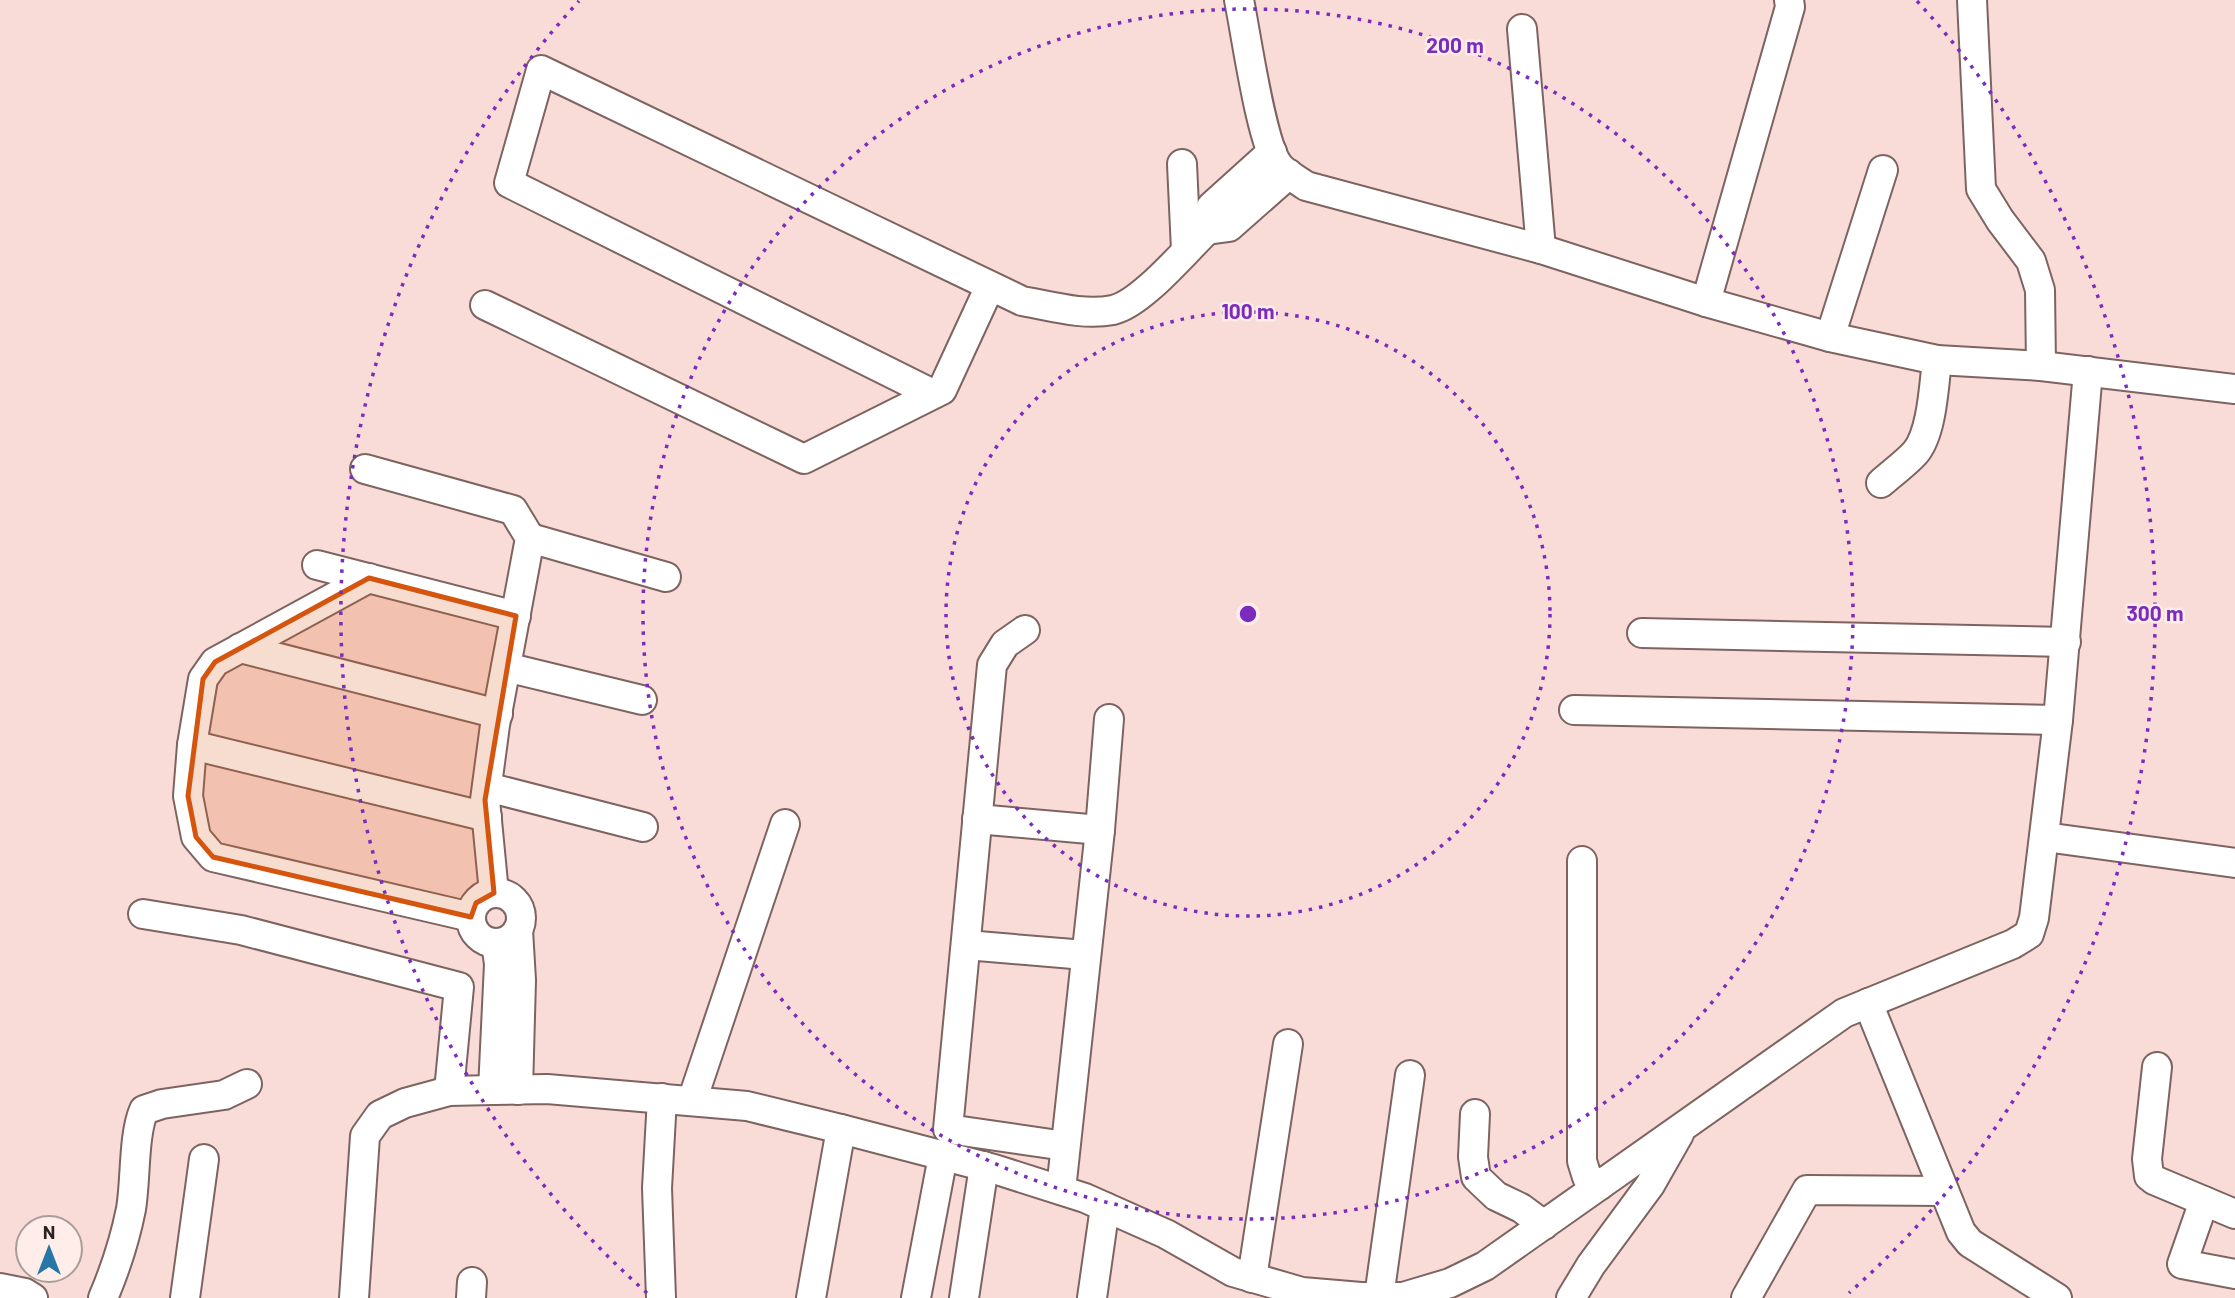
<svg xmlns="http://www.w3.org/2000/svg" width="2235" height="1298" viewBox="0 0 2235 1298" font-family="Barlow,sans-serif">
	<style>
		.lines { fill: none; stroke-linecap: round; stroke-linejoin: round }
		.minor-casing { stroke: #7d6460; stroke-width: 32 }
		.minor { stroke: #fff; stroke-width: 28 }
		.marked { fill: #d5540e; fill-opacity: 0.2; stroke: #d5540e; stroke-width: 5; stroke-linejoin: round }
		.ring { fill: none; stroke: #7b2cbf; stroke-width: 3.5; stroke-dasharray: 3.5 7 }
		.centre { fill: #7b2cbf; stroke: #feede9; stroke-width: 3.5 }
		.ring-label { font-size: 21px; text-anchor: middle; font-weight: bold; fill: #7b2cbf; stroke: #feede9; stroke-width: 5; stroke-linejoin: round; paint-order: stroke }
	</style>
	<rect width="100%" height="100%" fill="#f9dcd7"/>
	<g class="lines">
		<g class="minor-casing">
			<g id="minor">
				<path d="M1239 0C1246 33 1261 144 1279 166 1286 174 1298 180 1306 186L1541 249 1706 302 1830 337 1937 360 2041 366 2235 389"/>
				<path d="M1972 0 1981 189 2000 220 2031 261 2040 290 2041 366"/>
				<path d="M1522 29 1541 249"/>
				<path d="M1272 152 1211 207 1207 230 1229 227 1289 174"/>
				<path d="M1182 164 1186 250"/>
				<path d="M1706 302 1790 7 1789 0"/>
				<path d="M485 305 804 459 942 390 990 286"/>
				<path d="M1830 337 1883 170"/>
				<path d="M933 394 509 183 541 70 1022 301C1051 306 1083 316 1113 310 1141 304 1185 251 1207 230"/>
				<path d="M365 469 513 510 530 538 495 725 485 800 494 893"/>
				<path d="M1881 483C1892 473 1905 464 1915 453 1932 434 1934 385 1937 360"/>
				<path d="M530 538 666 577"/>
				<path d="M317 565 516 616"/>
				<path d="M369 578 215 662 203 679 192 745 188 796 196 837 213 857 471 917"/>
				<path d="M1025 630 1005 644 992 665 948 1129 1065 1146"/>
				<path d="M1642 633 2066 642"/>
				<path d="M240 648 498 714"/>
				<path d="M506 667 642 700"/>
				<path d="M1574 710 2058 720"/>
				<path d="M192 745 487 817"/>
				<path d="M487 787 643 827"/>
				<path d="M977 819 1100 830"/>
				<path d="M2045 837 2235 863"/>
				<path d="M1582 861V1161L1587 1177 1600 1185"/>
				<circle cx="496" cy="918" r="25"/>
				<path d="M143 914 241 930 459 987 449 1091"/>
				<path d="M518 930 521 980 518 1090"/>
				<path d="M966 945 1085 955"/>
				<path d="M1868 1003 1961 1232 1970 1243 2057 1298"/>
				<path d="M2157 1067 2147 1159 2149 1176 2154 1180 2235 1214"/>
				<path d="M493 1090 499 964 496 943"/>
				<path d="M692 1101 785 824"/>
				<path d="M1475 1114 1473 1157 1476 1177 1496 1196 1521 1208 1544 1225"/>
				<path d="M1061 1190 1100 830 1109 719"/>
				<path d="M2204 1201 2182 1264 2235 1274"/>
				<path d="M1252 1278 1288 1044"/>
				<path d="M0 1288 25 1293 33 1298"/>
				<path d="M1379 1297 1410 1075"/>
				<path d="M103 1298C115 1270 125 1239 131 1209 136 1180 133 1135 144 1110L162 1104 224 1095 247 1084"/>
				<path d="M185 1298 204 1159"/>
				<path d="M354 1298 365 1136 380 1115 405 1103 449 1091 493 1090 547 1089 747 1106 841 1129"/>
				<path d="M471 1298 472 1282"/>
				<path d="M661 1298 657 1188 662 1098"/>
				<path d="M811 1298 841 1129 994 1169 1085 1198 1166 1234 1233 1272 1302 1292 1361 1297H1403L1450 1283 1485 1266 1844 1013 2013 944 2029 934 2034 918 2058 720 2088 371"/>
				<path d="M916 1298 943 1156"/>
				<path d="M964 1298 984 1166"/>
				<path d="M1092 1298 1105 1207"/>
				<path d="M1571 1298 1591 1265 1650 1185 1679 1134"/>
				<path d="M1746 1298 1807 1190 1944 1191"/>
			</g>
		</g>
		<use href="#minor" class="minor"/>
	</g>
	<path class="marked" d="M369 578 516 616 485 800 494 893 476 903 471 917 213 857 196 837 188 796 203 679 215 662Z"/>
	<g class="ring">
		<circle cx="1248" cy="614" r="302"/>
		<circle cx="1248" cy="614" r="605"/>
		<path d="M647 1293A907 907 0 0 1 579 1M1917 1A907 907 0 0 1 1849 1293"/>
	</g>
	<circle cx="1248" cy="614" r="10" class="centre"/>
	<g class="ring-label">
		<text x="1455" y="53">200 m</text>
		<text x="1248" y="319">100 m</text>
		<text x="2155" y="621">300 m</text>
	</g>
	<g transform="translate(49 1249)"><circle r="33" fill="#feede9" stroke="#aa9c99" stroke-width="2"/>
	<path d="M0-5L12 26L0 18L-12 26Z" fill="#2676a7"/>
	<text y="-10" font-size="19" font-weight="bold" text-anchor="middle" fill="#2c2220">N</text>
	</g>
</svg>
